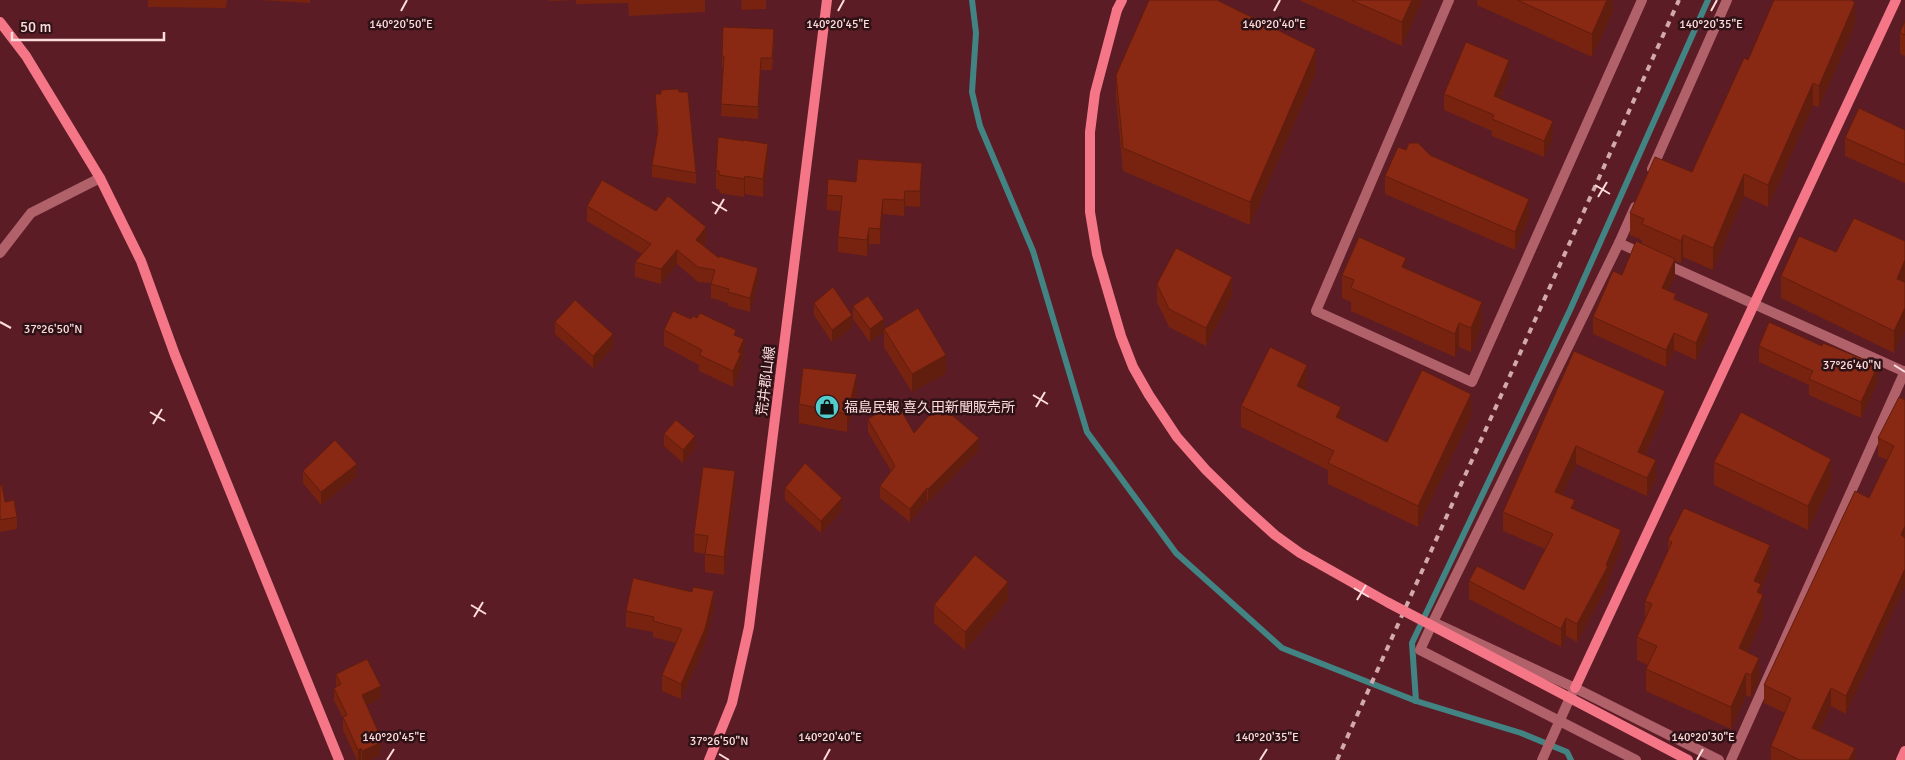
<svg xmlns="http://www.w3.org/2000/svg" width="1905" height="760" viewBox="0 0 1905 760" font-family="Signika,'Noto Sans JP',sans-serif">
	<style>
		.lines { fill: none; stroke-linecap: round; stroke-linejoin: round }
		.stream { stroke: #428483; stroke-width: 6 }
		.street { stroke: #b1616a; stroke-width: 10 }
		.secondary { stroke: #f57686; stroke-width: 10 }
		.rail { stroke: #d2a9ac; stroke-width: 4; stroke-dasharray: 6 6; stroke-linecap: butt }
		.secondary-bridge { stroke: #f57686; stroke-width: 10 }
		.wall { fill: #772310 }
		.shaded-wall { fill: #611d0d }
		.building { fill: #8a2913; stroke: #611d0d }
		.ticks { fill: none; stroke: #fddcdd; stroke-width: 2 }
		.labels { text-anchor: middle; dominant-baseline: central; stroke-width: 5; stroke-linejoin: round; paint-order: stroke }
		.street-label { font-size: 14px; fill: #fddcdd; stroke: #2f1216 }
		.poi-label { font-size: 14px; fill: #fddcdd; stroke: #2f1216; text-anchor: start }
		.ticks-label { font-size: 12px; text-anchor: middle; fill: #fddcdd; stroke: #2f1216; stroke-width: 5; stroke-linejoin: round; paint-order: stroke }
	</style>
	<rect width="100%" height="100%" fill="#5b1c26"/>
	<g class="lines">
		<g class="stream">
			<path d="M972 0 976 33 972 92 980 126 1033 251 1087 432 1176 553 1282 648 1416 701 1521 733 1567 752 1571 760"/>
			<path d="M1416 701 1412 643 1570 310 1708 0"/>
		</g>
		<g class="street">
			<path d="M1449 0 1316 311 1472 382 1642 0"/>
			<path d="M1652 169 1727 0"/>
			<path d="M1619 243 1643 254"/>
			<path d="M0 253 31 213 100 178"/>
			<path d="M1663 263 1905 372"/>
			<path d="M1433 622 1619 243 1635 207"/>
			<path d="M1542 760 1573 691"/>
			<path d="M1636 760 1420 650 1433 622 1575 688 1719 760"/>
			<path d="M1731 760 1905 371"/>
		</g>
		<g class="secondary">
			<path d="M1117 10 1122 0"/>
			<path d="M0 22 26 56 100 178 141 261 175 355 339 760"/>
			<path d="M1575 688 1896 0"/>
			<path d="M709 760 732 703 749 627 827 0"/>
			<path d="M1901 760 1905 751"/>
		</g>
		<path class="rail" d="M1337 760 1679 0"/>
		<path class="secondary-bridge" d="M1117 10 1095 93 1090 132V212L1097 254 1121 336 1133 367 1149 395 1177 437 1206 470 1244 507 1275 535 1300 553 1387 602 1688 760"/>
	</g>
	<g class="wall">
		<path d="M148 0H227L226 8 148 7Z"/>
		<path d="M259 0H310V3Z"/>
		<path d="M549 0H705V12L629 16 628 3 576 4V0L549 1Z"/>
		<path d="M741 0H766V9L742 10Z"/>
		<path d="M1299 0H1422L1402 46Z"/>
		<path d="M1477 0H1613V11L1592 57 1477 5Z"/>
		<path d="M1905 21V56L1900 54V32Z"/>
		<path d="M1855 24 1819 107 1813 105 1768 207 1744 196 1713 270 1683 257 1681 263 1675 261V276L1668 291 1676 299 1709 331 1696 360 1674 350 1666 367 1593 334V317L1622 275 1642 244V240L1630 235V213L1692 172 1748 60Z"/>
		<path d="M774 42 772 70H761L758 119 721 116 723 68H722V56Z"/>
		<path d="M1316 72 1250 225 1123 171 1116 98V75Z"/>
		<path d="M1509 76 1500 98 1553 137 1544 157 1492 136V131L1444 110V94Z"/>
		<path d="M655 94 696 173V184L652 177V165L657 134Z"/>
		<path d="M1905 130V183L1845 156V138Z"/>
		<path d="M1406 150 1430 155 1529 217 1515 250 1385 194V176Z"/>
		<path d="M768 162 763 197 745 194 744 197 719 193V189H716V171Z"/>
		<path d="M922 178 920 207 905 206 904 216 883 214 880 244H869L867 256 838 252V237L840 211 827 210V195L856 182Z"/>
		<path d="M587 206 706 242 703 246 719 258 758 282 750 312 728 306V303L711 298V283L698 282 677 264 661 284 635 277V262L642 254 587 221Z"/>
		<path d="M1406 268 1482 325 1471 352 1459 347 1455 357 1351 311V302L1342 298V275Z"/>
		<path d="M1781 276 1905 282V330L1894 353 1781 298Z"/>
		<path d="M1157 284 1232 295 1206 346 1169 327 1157 302Z"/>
		<path d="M814 303 852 327 832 342 814 315Z"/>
		<path d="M853 306 884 329 946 373 912 392 884 347V332L870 342 853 319Z"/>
		<path d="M691 319 736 336 744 355 741 361V369L733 387 699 371V365L664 346V330Z"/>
		<path d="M555 322 613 347 593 368 555 334Z"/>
		<path d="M1759 346 1878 381 1861 418 1809 395V385L1759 362Z"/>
		<path d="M1574 351 1665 409 1645 455 1656 478 1647 496 1576 464 1562 495 1575 509 1621 548 1608 580V584L1577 642 1566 636 1561 647 1469 599V581L1524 590 1545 549 1503 531V512Z"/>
		<path d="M1307 387 1305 390 1341 420 1387 442 1471 416 1418 527 1328 484V470L1241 427V406Z"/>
		<path d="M857 392 847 432 799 423V404Z"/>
		<path d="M1905 400 1846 714 1831 706 1819 731 1855 760H1771V746L1785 713 1764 703V685L1869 498 1887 460 1878 456V438Z"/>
		<path d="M868 419 914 433 979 450 928 502 927 501 910 522 880 498V486L891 471 868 432Z"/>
		<path d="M664 434 695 448 683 463 664 446Z"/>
		<path d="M1714 462 1831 482 1808 530 1714 485Z"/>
		<path d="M303 471 357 476 321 505 303 483Z"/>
		<path d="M0 485 5 502 17 517V529L0 532Z"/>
		<path d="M785 488 842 510 821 533 785 500Z"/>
		<path d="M735 489 724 575 705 572V554L694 552V534Z"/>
		<path d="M1668 540 1770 568 1761 588 1763 617 1747 652 1759 680 1751 697 1746 695 1731 729 1646 691V669L1648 665 1637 660V637L1645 618V601L1668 552Z"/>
		<path d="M1008 600 965 650 934 623V605Z"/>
		<path d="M714 607 705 644 681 699 662 691V675L676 643 653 637V632L626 627V611Z"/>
		<path d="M336 674 381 698 367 705 381 751H380V755L369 760H357L343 730V718L334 700V688L336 687Z"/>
	</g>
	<g class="shaded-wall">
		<path d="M1412 0H1422L1402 46V22Z"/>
		<path d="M1607 0H1613V11L1592 57V34Z"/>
		<path d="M1855 2V24L1819 107V86Z"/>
		<path d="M1316 49V72L1250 225V202Z"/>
		<path d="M761 58V70L758 119V107Z"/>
		<path d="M1509 60V76L1494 112V96Z"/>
		<path d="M1813 83V105L1768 207V185Z"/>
		<path d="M1553 121V137L1544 157V141Z"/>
		<path d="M768 144V162L763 197V179Z"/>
		<path d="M922 163V178L920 207V191Z"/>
		<path d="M1744 174V196L1713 270V248Z"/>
		<path d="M745 176V194L744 197V179Z"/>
		<path d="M905 191V206L904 216V200Z"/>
		<path d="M883 199V214L880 244V229Z"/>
		<path d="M1529 199V217L1515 250V232Z"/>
		<path d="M706 227V242L696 254V240Z"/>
		<path d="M869 228V244L867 256V240Z"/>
		<path d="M1683 235V257L1681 263V241Z"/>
		<path d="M677 250V264L661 284V269Z"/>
		<path d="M1406 258V281L1402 267Z"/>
		<path d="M1675 259V276L1662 305V288Z"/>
		<path d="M1905 260V282L1897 301V279Z"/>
		<path d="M758 268V282L750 312V298Z"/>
		<path d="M1232 277V295L1206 346V328Z"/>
		<path d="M1482 302V325L1471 352V328Z"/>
		<path d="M1905 308V330L1894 353V331Z"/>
		<path d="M1709 314V331L1696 360V343Z"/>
		<path d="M852 315V327L832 342V330Z"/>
		<path d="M884 319V332L870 342V329Z"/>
		<path d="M1459 323V347L1455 357V334Z"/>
		<path d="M1674 333V350L1666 367V350Z"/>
		<path d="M613 334V347L593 368V356Z"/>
		<path d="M744 339V355L741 361V369L733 387V371L738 352Z"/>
		<path d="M946 355V373L912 392V374Z"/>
		<path d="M1307 365V387L1297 407V386Z"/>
		<path d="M1878 365V381L1861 418V402Z"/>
		<path d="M857 374V392L847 432V414Z"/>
		<path d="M1665 391V409L1638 470V452Z"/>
		<path d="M1471 394V416L1418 527V506Z"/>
		<path d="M1341 407V429L1336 417Z"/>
		<path d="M695 436V448L683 463V450Z"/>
		<path d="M979 438V450L928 502V489Z"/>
		<path d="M1576 446V464L1555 510V492Z"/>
		<path d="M1831 459V482L1808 530V506Z"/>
		<path d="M1656 460V478L1647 496V478Z"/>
		<path d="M357 464V476L321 505V492Z"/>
		<path d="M735 471V489L724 575V557Z"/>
		<path d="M927 488V501L910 522V509Z"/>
		<path d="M842 498V510L821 533V521Z"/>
		<path d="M1575 500V518L1571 508Z"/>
		<path d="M1905 526V544L1901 535Z"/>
		<path d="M1621 530V548L1608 580V584L1577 642V624L1606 565Z"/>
		<path d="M1770 545V568L1761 588V599L1763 595V617L1739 670V648L1754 581Z"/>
		<path d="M1905 569V586L1846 714V696Z"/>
		<path d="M1008 582V600L965 650V632Z"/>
		<path d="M714 591V607L705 644 681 699V684Z"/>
		<path d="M1566 618V636L1561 647V629Z"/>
		<path d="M1759 658V680L1751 697V675Z"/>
		<path d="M1746 673V695L1731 729V707Z"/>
		<path d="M381 686V698L362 708V695Z"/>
		<path d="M1831 688V706L1812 746V728Z"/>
		<path d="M381 738V751H380V755L369 760H362V751Z"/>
		<path d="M361 748V760H358V750Z"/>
		<path d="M1855 748V760H1849Z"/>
	</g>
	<g class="building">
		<path d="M1149 0H1217L1316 49 1250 202 1123 148 1116 75Z"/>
		<path d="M1351 0H1412L1402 22Z"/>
		<path d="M1517 0H1607L1592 34Z"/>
		<path d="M1774 0H1851L1855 2 1819 86 1813 83 1768 185 1744 174 1713 248 1683 235 1681 241 1642 224 1644 219 1630 213 1655 157 1692 172 1744 58 1748 60Z"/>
		<path d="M1905 21V35L1900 32Z"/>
		<path d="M723 27 774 29 772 58H761L758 107 721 104 724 56H722Z"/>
		<path d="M1466 42 1509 60 1494 96 1553 121 1544 141 1492 119 1494 115 1444 94Z"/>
		<path d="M679 89V92H688L696 173 652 165 658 131 655 94H661V90Z"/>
		<path d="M1859 108 1905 130V165L1845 138Z"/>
		<path d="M718 137 744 141V140L768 144 763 179 745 176 744 179 719 175V171H716Z"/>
		<path d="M1409 143H1418L1430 155 1529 199 1515 232 1385 176 1398 147 1406 150Z"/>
		<path d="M858 159 922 163 920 191H905L904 200 883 199 880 229 869 228 867 240 838 237 842 196 827 195 828 179 856 182Z"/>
		<path d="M602 180 656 211 668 196 706 227 696 240 719 258V256L758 268 750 298 728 292 729 289 711 284 715 270 698 267 677 250 661 269 635 262 651 244 587 206Z"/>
		<path d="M1854 218 1905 241V260L1897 279 1905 282V308L1894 331 1781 276 1799 236 1836 252Z"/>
		<path d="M1359 237 1406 258 1402 267 1482 302 1471 328 1459 323 1455 334 1351 288 1354 280 1342 275Z"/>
		<path d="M1636 241 1675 259 1662 288 1676 294 1674 299 1709 314 1696 343 1674 333 1666 350 1593 317 1613 271 1622 275Z"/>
		<path d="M1176 248 1232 277 1206 328 1169 309 1157 284Z"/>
		<path d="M833 287 852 315 832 330 814 303Z"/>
		<path d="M868 296 884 319 870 329 853 306Z"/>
		<path d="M575 300 613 334 593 356 555 322Z"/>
		<path d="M918 308 946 355 912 374 884 329Z"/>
		<path d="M673 311 691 319 693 316 697 318 700 313 736 330 734 335 744 339 738 352 741 353 733 371 699 355 702 350 664 330Z"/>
		<path d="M1769 322 1822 346 1823 343 1878 365 1861 402 1809 379 1813 371 1759 346Z"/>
		<path d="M1270 347 1307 365 1297 386 1341 407 1336 417 1387 442 1422 370 1471 394 1418 506 1328 463 1334 451 1241 406Z"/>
		<path d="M1574 351 1665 391 1638 452 1656 460 1647 478 1576 446 1555 492 1575 500 1571 508 1621 530 1606 565 1608 566 1577 624 1566 618 1561 629 1469 581 1477 566 1524 590 1553 534 1503 512Z"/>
		<path d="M803 368 857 374 847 414 799 404Z"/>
		<path d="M1899 397 1905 400V526L1901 535 1905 538V569L1846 696 1831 688 1812 728 1855 748 1849 760H1800L1771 746 1791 698 1764 685 1855 491 1869 498 1894 446 1878 438Z"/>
		<path d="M896 401 914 433 939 404 979 438 928 489 927 488 910 509 880 486 895 466 868 419Z"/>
		<path d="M1741 412 1831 459 1808 506 1714 462Z"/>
		<path d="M676 420 695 436 683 450 664 434Z"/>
		<path d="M335 440 357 464 321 492 303 471Z"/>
		<path d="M805 463 842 498 821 521 785 488Z"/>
		<path d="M703 467 735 471 724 557 705 554 708 536 694 534Z"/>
		<path d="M0 485H2L5 502 14 500 17 517 0 520Z"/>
		<path d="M1684 508 1770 545 1754 581 1761 584 1757 592 1763 595 1739 648 1759 658 1751 675 1746 673 1731 707 1646 669 1657 646 1637 637 1652 604 1645 601 1672 542 1668 540Z"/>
		<path d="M975 555 1008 582 965 632 934 605Z"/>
		<path d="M633 578 692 592 693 587 714 591 705 629 681 684 662 675 682 629 653 621 654 617 626 611Z"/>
		<path d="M367 659 381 686 362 695 381 738 379 739 380 743 362 751 361 748 358 750 343 717 347 715 334 688 341 684 336 674Z"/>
	</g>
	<path class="ticks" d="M401 11 407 0M838 11 844 0M1274 11 1280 0M1711 11 1717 0M1595 185 1610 194M1598 197 1607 182M712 202 727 211M715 214 724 199M0 322 11 328M1894 365 1905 372M1033 395 1048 404M1036 407 1045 392M150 412 165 421M153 424 162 409M1354 588 1369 597M1357 600 1366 585M471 605 486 614M474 617 483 602M719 754 729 760M387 760 394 749M824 760 830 749M1260 760 1267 749M1697 760 1703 749"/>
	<defs>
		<g id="shop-disc" transform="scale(1.25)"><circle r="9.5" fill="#52cdcc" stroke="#2f1216"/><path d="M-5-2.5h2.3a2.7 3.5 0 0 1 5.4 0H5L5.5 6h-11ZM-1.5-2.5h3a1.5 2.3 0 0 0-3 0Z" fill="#111"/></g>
	</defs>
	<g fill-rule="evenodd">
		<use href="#shop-disc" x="827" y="407"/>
	</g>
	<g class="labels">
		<g class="street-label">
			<text transform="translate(766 381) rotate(-83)">荒井郡山線</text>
		</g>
		<g class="poi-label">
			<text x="844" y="407">福島民報 喜久田新聞販売所</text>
		</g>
	</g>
	<g class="ticks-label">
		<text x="401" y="28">140°20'50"E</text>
		<text x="838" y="28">140°20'45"E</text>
		<text x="1274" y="28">140°20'40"E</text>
		<text x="1711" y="28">140°20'35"E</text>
		<text x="53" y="333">37°26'50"N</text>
		<text x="1852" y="369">37°26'40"N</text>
		<text x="394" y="741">140°20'45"E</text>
		<text x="830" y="741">140°20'40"E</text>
		<text x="1267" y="741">140°20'35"E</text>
		<text x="1703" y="741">140°20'30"E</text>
		<text x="719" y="745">37°26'50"N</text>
	</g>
	<path d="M12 32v8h152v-8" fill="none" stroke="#fddcdd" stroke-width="2.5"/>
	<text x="20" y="32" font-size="15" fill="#fddcdd" stroke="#2f1216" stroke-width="4" paint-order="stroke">50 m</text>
</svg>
